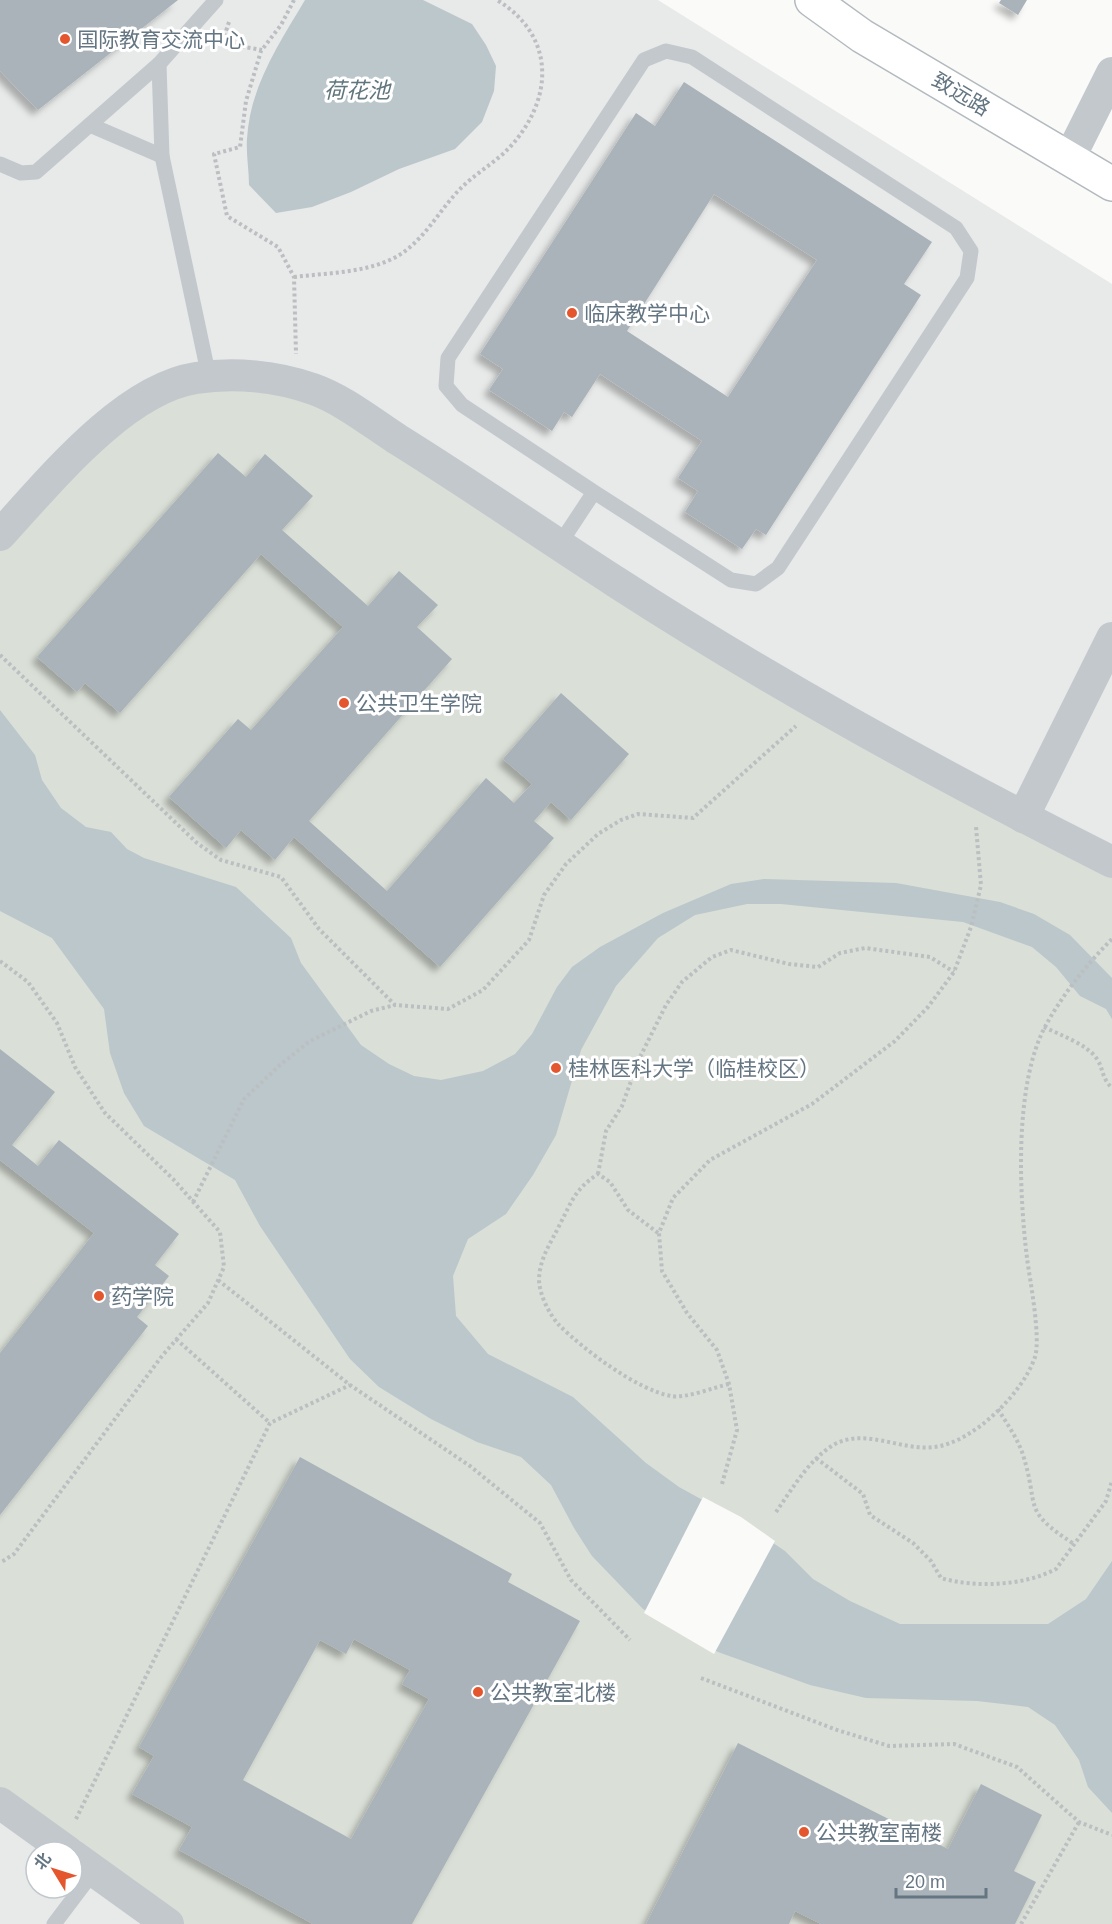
<svg xmlns="http://www.w3.org/2000/svg" width="1112" height="1924" viewBox="0 0 1112 1924" font-family="Helvetica,'Noto Sans SC',sans-serif">
	<style>
		.built { fill: #e8e9e9; fill-rule: evenodd }
		.green { fill: #dadfd7 }
		.water { fill: #bbc7cb }
		.pier { fill: #fafaf8 }
		.building { fill: #aab3b9; fill-rule: evenodd; filter: url(#shadow) }
		.lines { fill: none; stroke-linecap: round; stroke-linejoin: round }
		.secondary-casing { stroke: #b3babf; stroke-width: 36 }
		.path { stroke: #bbbfc2; stroke-width: 4; stroke-dasharray: 3 3; stroke-linecap: butt }
		.lane { stroke: #c3c8cc; stroke-width: 15 }
		.street { stroke: #c3c8cc; stroke-width: 32 }
		.secondary { stroke: #fff; stroke-width: 33 }
		.poi-dot { fill: #e4572e; stroke: #fff; stroke-width: 2 }
		.labels { text-anchor: middle; dominant-baseline: central; stroke-width: 6; stroke-linejoin: round; paint-order: stroke }
		.poi-label { font-size: 21px; fill: #657683; stroke: #fff; text-anchor: start }
		.street-label { font-size: 21px; fill: #657683; stroke: #fff }
		.water-label { font-size: 22px; font-style: italic; fill: #60757c; stroke: #fff }
	</style>
	<defs>
		<filter id="shadow"><feDropShadow dx="-5.5" dy="5.5" stdDeviation="3" flood-color="#0004"/></filter>
	</defs>
	<rect width="100%" height="100%" fill="#fafaf8"/>
	<path class="built" d="M0 0H658L1112 284V1924H0ZM36 1852H72V1888H36Z"/>
	<path class="green" d="M273 379 1112 862V1924H168L0 1803V535L160 390Z"/>
	<g class="water">
		<path d="M305 0H423L472 24 486 45 496 66 494 91 482 122 455 149 399 169 351 192 312 207 276 213 249 185C249 170 246 154 247 139 250 86 279 44 305 0Z"/>
		<path d="M0 710 35 755 42 780 61 808 86 827 111 832 127 849 144 858 236 887 291 938 301 963 361 1045 389 1064 414 1076 441 1080 483 1071 515 1054 532 1034 557 987 572 967 600 947 663 913 731 884 764 879 896 883 1000 902 1034 914 1070 935 1112 978V1019L1106 1009 1080 996 1056 967 1032 947 963 922 781 904H747L695 915 658 938 616 986 581 1050 556 1135 533 1175 506 1214 468 1239 453 1276 456 1316 488 1354 573 1397 646 1463 679 1487 739 1520 785 1551 813 1579 850 1601 900 1624H1048L1086 1599 1112 1561V1813L1088 1787 1079 1760 1055 1725 1028 1707 977 1701 866 1698 810 1685 718 1652 643 1609 592 1556 574 1528 551 1485 521 1457 477 1442 431 1419 379 1387 350 1359 260 1226 235 1180 144 1126 124 1093 110 1053 104 1009 52 938 0 911Z"/>
	</g>
	<path class="pier" d="M703 1497 741 1517 775 1541 714 1654 644 1613Z"/>
	<g class="building">
		<path d="M0 0H178L38 110 0 71Z"/>
		<path d="M1001 0H1027L1018 15 999 3Z"/>
		<path d="M684 82 932 242 904 284 921 295 766 535 756 529 742 549 685 512 698 491 678 478 702 441 600 374 572 417 564 412 552 431 489 390 503 369 480 354 636 113 655 126ZM714 194 817 260 728 397 627 331Z"/>
		<path d="M218 453 246 477 265 454 313 496 282 530 368 606 399 571 438 605 417 627 452 659 309 821 387 891 486 778 514 803 532 784 503 759 561 693 629 754 571 820 551 802 534 821 554 838 440 967 294 837 275 860 241 830 226 848 169 797 238 719 251 730 343 627 261 554 120 713 85 683 77 692 37 657Z"/>
		<path d="M0 1049 55 1092 12 1145 38 1166 59 1140 179 1234 155 1265 169 1276 137 1317 148 1326 0 1515V1353L94 1233 0 1160Z"/>
		<path d="M300 1457 512 1574 508 1582 580 1621 412 1924H313L179 1850 192 1827 132 1794 154 1756 139 1747ZM354 1639 410 1670 402 1684 429 1699 351 1839 243 1780 320 1640 346 1654Z"/>
		<path d="M738 1743 948 1849 981 1784 1042 1815 1014 1871 1036 1882 1015 1924H821L795 1911 789 1924H646Z"/>
	</g>
	<g class="lines">
		<g class="secondary-casing">
			<path id="secondary" d="M812 0 862 36 1112 184"/>
		</g>
		<g class="path">
			<path d="M294 0 281 25 261 51 246 101 240 147 214 154 227 216 278 247 294 277 296 354"/>
			<path d="M229 22 222 43 262 50"/>
			<path d="M294 277C327 273 362 273 392 259 423 244 438 211 461 188 476 173 496 162 510 147 554 99 556 36 497 0"/>
			<path d="M0 655 197 843 221 860 281 877 319 929 395 1005 448 1009 483 990 529 940 544 895 566 864 598 834 621 820 638 814 693 818 796 726"/>
			<path d="M0 961 28 982 57 1023 75 1067 105 1113 173 1179 220 1232 224 1267 208 1303 162 1356 14 1554 0 1563"/>
			<path d="M1044 1027C1060 1035 1087 1044 1097 1059 1104 1070 1101 1077 1112 1088"/>
			<path d="M598 1174 606 1131 622 1106 639 1059 666 1005 682 982 712 957 731 950 789 964 818 967 840 953 865 948 930 957 954 972"/>
			<path d="M193 1202 244 1099 280 1065 310 1041 371 1011 395 1005"/>
			<path d="M658 1233 628 1210 610 1182 598 1174C575 1189 572 1201 560 1224 551 1243 540 1257 539 1279 539 1294 549 1314 559 1325 583 1349 637 1390 671 1396 685 1399 715 1387 729 1384"/>
			<path d="M218 1280 350 1385 470 1466 540 1523 571 1580 630 1640"/>
			<path d="M176 1339 270 1423"/>
			<path d="M998 1409C1007 1424 1018 1439 1023 1455 1040 1508 1020 1509 1074 1544"/>
			<path d="M816 1458 863 1494 870 1515 913 1543 931 1561 941 1578C975 1588 1024 1586 1056 1569L1106 1501 1112 1481"/>
			<path d="M722 1484 737 1430 729 1384 717 1350 687 1313 662 1271 659 1233 673 1198 710 1160 812 1104 895 1041 928 1007 954 972 971 927 981 885 976 827"/>
			<path d="M776 1512C793 1488 809 1459 835 1444 866 1428 901 1451 934 1447 973 1443 1023 1393 1035 1357 1041 1337 1030 1281 1027 1258 1019 1193 1014 1083 1046 1025 1063 994 1087 964 1112 939"/>
			<path d="M701 1678 837 1730 889 1746 954 1744 1017 1767 1079 1822 1112 1835"/>
			<path d="M76 1819 270 1423 350 1385"/>
			<path d="M1021 1924 1079 1822"/>
		</g>
		<g class="lane">
			<path d="M159 64 162 156 209 377"/>
			<path d="M90 125 162 156"/>
			<path d="M0 164 21 173 36 172 159 64 216 0"/>
			<path d="M559 545 594 492 731 580 756 584 778 568 967 278 971 251 956 228 692 57 666 51 644 60 448 358 446 386 462 405 594 492"/>
			<path d="M54 1924 94 1871"/>
		</g>
		<g class="street">
			<path d="M1069 159 1112 73"/>
			<path d="M0 535C48 483 123 389 196 378 234 372 276 376 313 389 342 399 371 422 397 439 471 485 543 535 616 582 775 685 943 777 1112 862"/>
			<path d="M1023 817 1112 638"/>
			<path d="M0 1803 68 1852"/>
			<path d="M72 1855 168 1924"/>
		</g>
		<use href="#secondary" class="secondary"/>
	</g>
	<g class="poi-dot">
		<circle cx="65" cy="39" r="6"/>
		<circle cx="572" cy="313" r="6"/>
		<circle cx="344" cy="703" r="6"/>
		<circle cx="556" cy="1068" r="6"/>
		<circle cx="99" cy="1296" r="6"/>
		<circle cx="478" cy="1692" r="6"/>
		<circle cx="804" cy="1832" r="6"/>
	</g>
	<g class="labels">
		<g class="poi-label">
			<text x="77" y="39">国际教育交流中心</text>
			<text x="584" y="313">临床教学中心</text>
			<text x="356" y="703">公共卫生学院</text>
			<text x="568" y="1068">桂林医科大学（临桂校区）</text>
			<text x="111" y="1296">药学院</text>
			<text x="490" y="1692">公共教室北楼</text>
			<text x="816" y="1832">公共教室南楼</text>
		</g>
		<g class="street-label">
			<text transform="translate(961 94) rotate(31)">致远路</text>
		</g>
		<g class="water-label">
			<text x="357" y="90">荷花池</text>
		</g>
	</g>
	<g transform="translate(54 1870) rotate(308)"><circle r="28" fill="#ffffff" stroke="#c1c8cd" stroke-width="1.5"/>
	<path d="M0-4.5L10 22L0 15L-10 22Z" fill="#e4572e"/>
	<text y="-9" font-size="16" font-weight="bold" text-anchor="middle" fill="#657683">北</text>
	</g>
	<path d="M896 1888v9h90v-9" fill="none" stroke="#657683" stroke-width="3"/>
	<text x="905" y="1888" font-size="18" fill="#657683" stroke="#ffffff" stroke-width="4.5" paint-order="stroke">20 m</text>
</svg>
